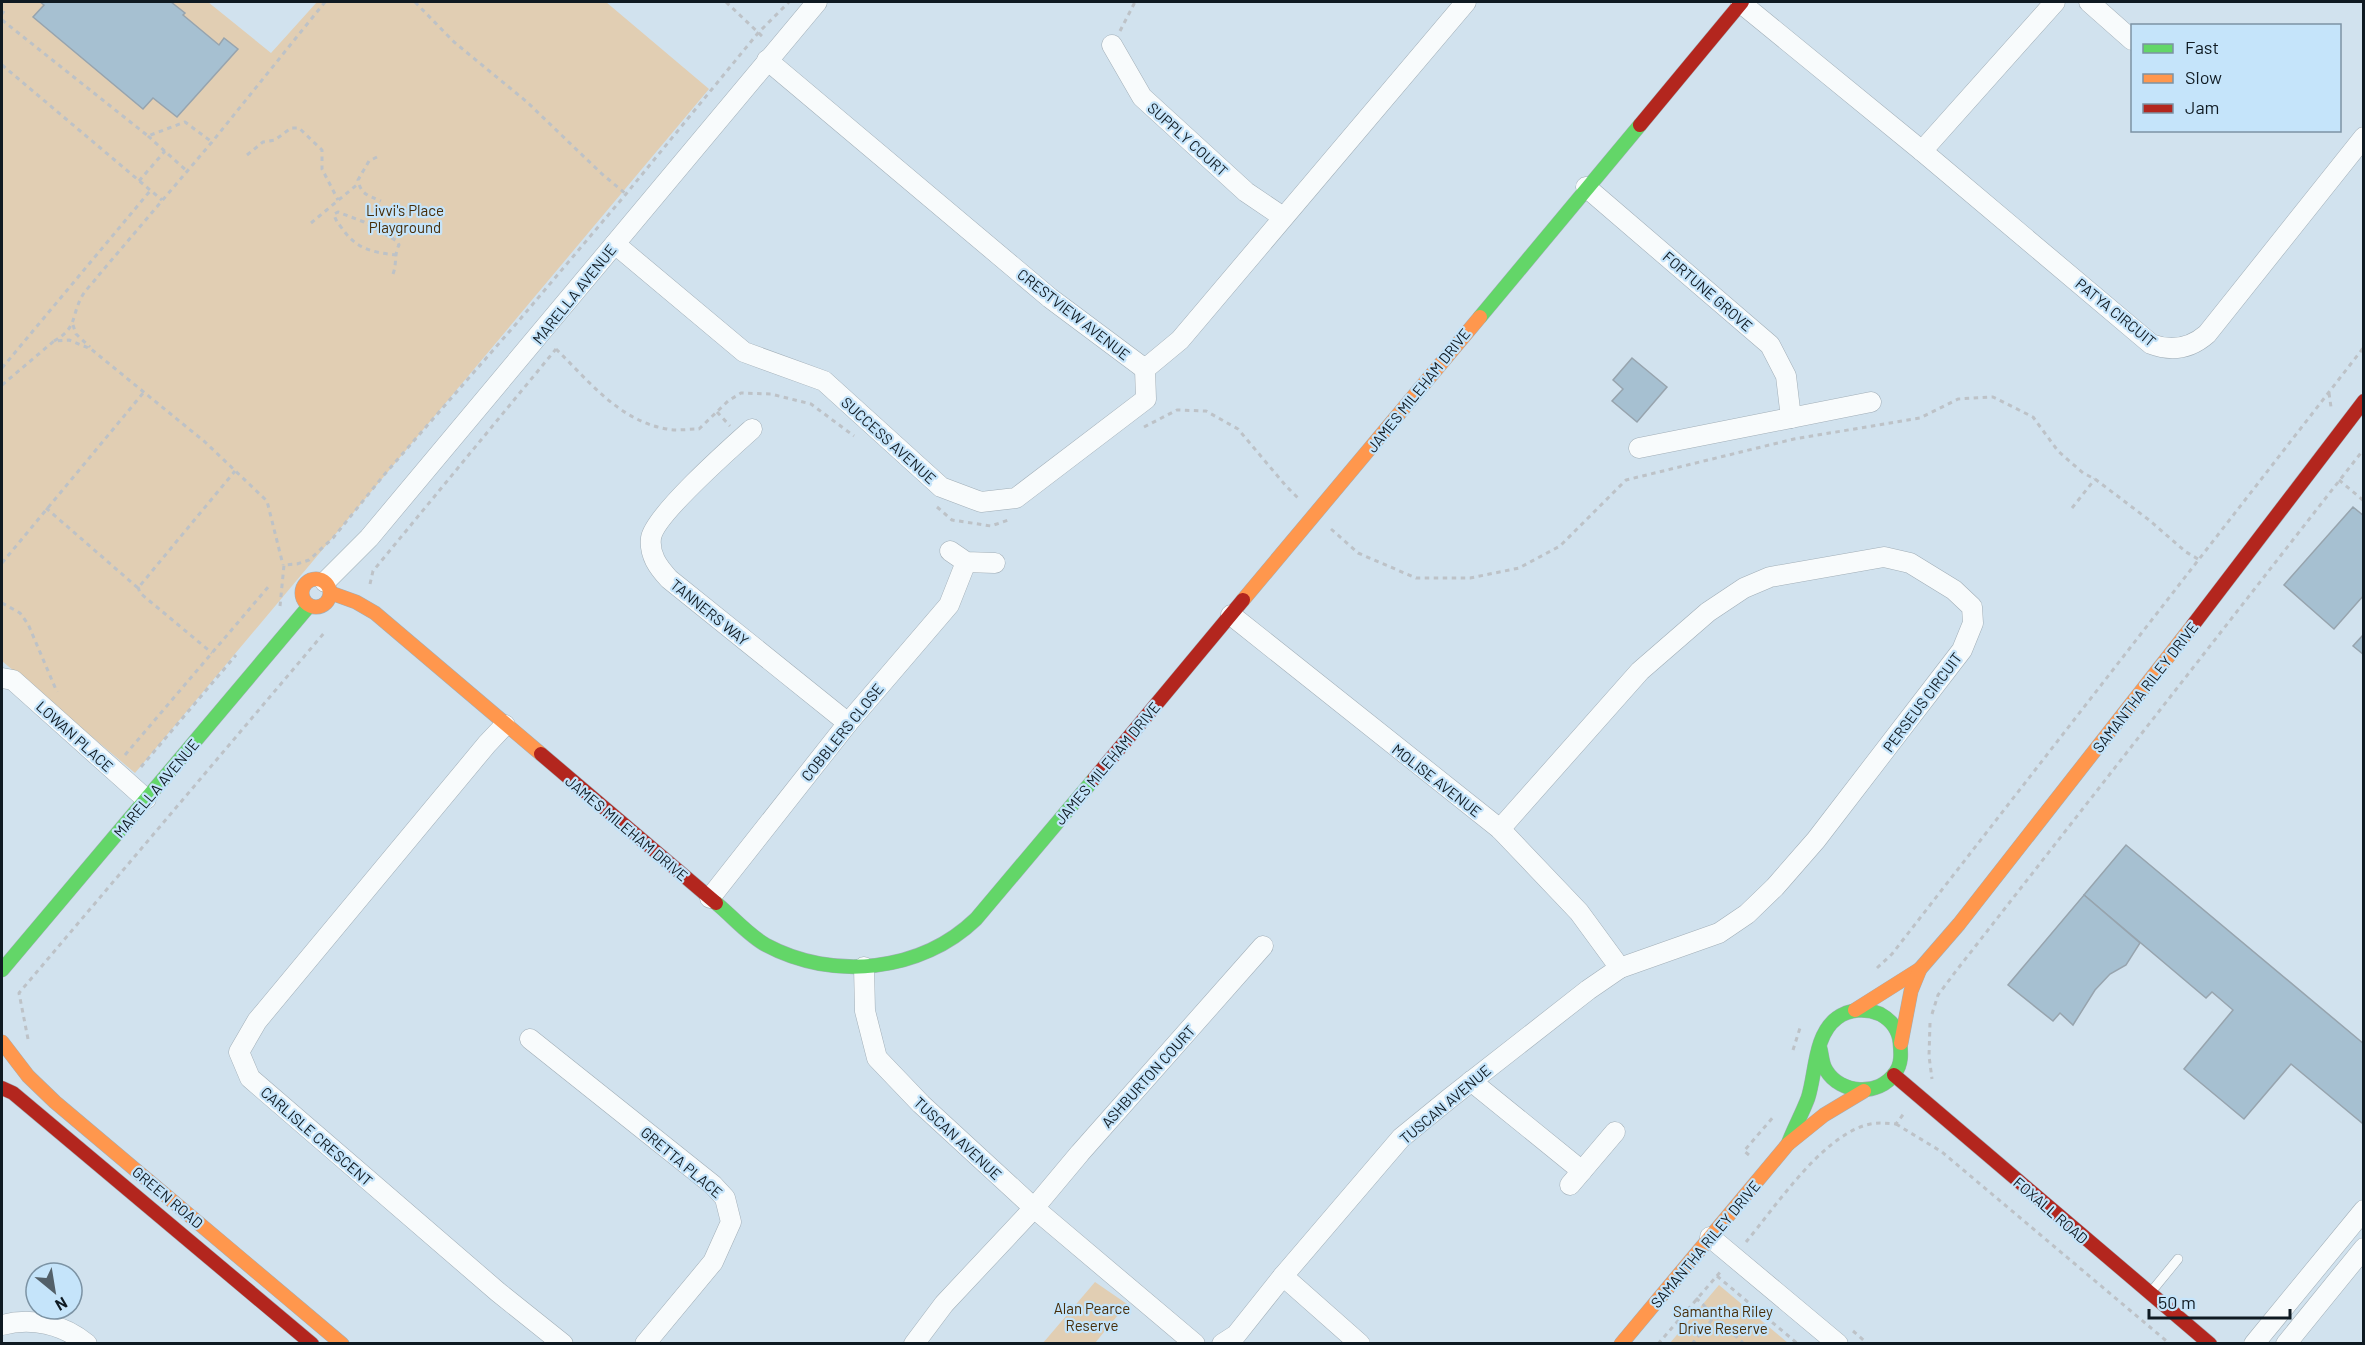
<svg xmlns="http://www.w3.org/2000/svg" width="2365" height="1345" viewBox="0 0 2365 1345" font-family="Barlow,sans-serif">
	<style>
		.green { fill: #e1ceb3 }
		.building { fill: #a6c0d1; stroke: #97a4ae; stroke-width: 1.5 }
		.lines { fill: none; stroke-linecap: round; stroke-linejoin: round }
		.lane-casing { stroke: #a1aeb7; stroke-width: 10 }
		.street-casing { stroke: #a1aeb7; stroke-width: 21 }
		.fast-casing { stroke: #a1aeb7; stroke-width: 15 }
		.slow-casing { stroke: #a1aeb7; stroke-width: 15 }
		.jam-casing { stroke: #a1aeb7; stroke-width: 15 }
		.path { stroke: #bdc2c7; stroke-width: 3; stroke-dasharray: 4.5 4.5; stroke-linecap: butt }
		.lane { stroke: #f8fbfc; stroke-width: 9 }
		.street { stroke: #f8fbfc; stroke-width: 20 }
		.fast { stroke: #63d668; stroke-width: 14 }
		.slow { stroke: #ff974d; stroke-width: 14 }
		.jam { stroke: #b3261e; stroke-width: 14 }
		.labels { text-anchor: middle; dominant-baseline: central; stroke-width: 4.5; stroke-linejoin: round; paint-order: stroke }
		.street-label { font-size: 15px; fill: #0f1a22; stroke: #c5e4fa }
		.park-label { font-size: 15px; fill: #472d08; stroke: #c5e4fa }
	</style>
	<rect width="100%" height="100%" fill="#d1e2ee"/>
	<g class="green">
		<path d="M2 2H208L271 53 317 2H606L709 89 135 773 2 661Z"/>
		<path d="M1095 1282 1127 1304 1095 1343H1043Z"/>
		<path d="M1719 1285 1788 1343H1670Z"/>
	</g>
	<g class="building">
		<path d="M40 2H171L185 13 183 15 219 45 224 38 238 49 177 117 153 98 143 109 33 17 44 5Z"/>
		<path d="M1632 358 1667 387 1637 422 1612 401 1623 389 1613 380Z"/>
		<path d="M2353 507 2364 516V595L2334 629 2284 585Z"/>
		<path d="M2364 634V655L2353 646Z"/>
		<path d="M2126 845 2364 1044V1121L2362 1123 2291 1064 2244 1119 2184 1069 2233 1010 2212 992 2206 998 2084 895Z"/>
		<path d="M2084 895 2140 943 2126 965 2110 974 2095 990 2073 1025 2060 1013 2053 1021 2008 985Z"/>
	</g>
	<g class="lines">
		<g class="lane-casing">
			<path id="lane" d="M2151 1292 2178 1259"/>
		</g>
		<g class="street-casing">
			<g id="street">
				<path d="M2089 2 2132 40"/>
				<path d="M1741 3 1922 151 2151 344C2172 352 2191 348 2207 334L2364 137"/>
				<path d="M1112 45 1142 97 1246 192 1283 217"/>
				<path d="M767 60 1050 298 1145 369 1180 340 1466 2"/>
				<path d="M1922 151 2055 2"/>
				<path d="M1586 187 1770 345 1786 376 1791 418"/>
				<path d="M615 244 744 352 824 381 941 487 981 502 1016 498 1146 399 1145 369"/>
				<path d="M752 429C733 446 654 516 651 538 649 555 658 567 669 579L848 723"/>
				<path d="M1639 448 1871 402"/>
				<path d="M950 551 966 562 995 563"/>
				<path d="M325 582 369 538 817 2"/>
				<path d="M1231 615 1500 829 1579 912 1620 968"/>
				<path d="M2 678 13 680 146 799"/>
				<path d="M505 725 487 744 257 1021 239 1052 250 1078 498 1292 563 1344"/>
				<path d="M710 898 848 723 949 605 966 562"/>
				<path d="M864 967 865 1011 877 1058 921 1104 1034 1208 1195 1344"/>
				<path d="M530 1039 713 1185 725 1198 731 1222 713 1262 645 1344"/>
				<path d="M1471 1081 1582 1171"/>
				<path d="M1570 1185 1615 1132"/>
				<path d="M1710 1237 1838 1344"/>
				<path d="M1283 1276 1360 1344"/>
				<path d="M2 1325C31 1317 63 1324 87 1344"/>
				<path d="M914 1344 944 1304 1034 1208 1080 1153 1263 946"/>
				<path d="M1222 1344 1236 1335 1283 1276 1401 1138 1450 1098 1588 990 1620 968 1719 933 1747 914 1775 887 1816 840 1962 650 1973 623 1972 607 1954 590 1910 563 1884 557 1770 577 1744 588 1708 612 1640 671 1500 829"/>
				<path d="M2254 1344 2364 1210"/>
				<path d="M2286 1344 2364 1248"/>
			</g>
		</g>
		<g class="fast-casing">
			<g id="fast">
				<path d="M1480 317 1640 125"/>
				<path d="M716 903C732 916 748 935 766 945 833 981 921 972 976 919L1094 779"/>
				<path d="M2 970 309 606"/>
				<path d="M1788 1144C1794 1128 1802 1114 1808 1098 1816 1073 1814 1035 1837 1018 1849 1009 1866 1008 1880 1014 1891 1020 1899 1030 1900 1043 1901 1053 1902 1064 1895 1073 1879 1097 1840 1094 1826 1070 1822 1064 1822 1055 1820 1048"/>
			</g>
		</g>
		<g class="slow-casing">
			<g id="slow">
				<circle cx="316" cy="593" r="14"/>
				<path d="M331 593 356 602 375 613 541 754"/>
				<path d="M1243 600 1480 317"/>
				<path d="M1855 1010 1920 969 1959 924 2193 625"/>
				<path d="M2 1042 28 1076 55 1102 342 1344"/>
				<path d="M1901 1043 1911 991 1920 969"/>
				<path d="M1621 1344 1788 1144 1824 1115 1864 1091"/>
			</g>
		</g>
		<g class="jam-casing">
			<g id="jam">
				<path d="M1640 125 1742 2"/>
				<path d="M2193 625 2364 401"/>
				<path d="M541 754 716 903"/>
				<path d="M1094 779 1243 600"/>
				<path d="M1894 1075 2210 1344"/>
				<path d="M2 1088 13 1093 312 1344"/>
			</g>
		</g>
		<g class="path">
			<path d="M415 2 454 42 527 102 602 174 626 194"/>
			<path d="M726 2 764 38"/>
			<path d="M2 14 4 11"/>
			<path d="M2 20 148 136 185 122 212 142"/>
			<path d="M1120 31 1135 2"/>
			<path d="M2 65 162 200"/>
			<path d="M148 136 187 171"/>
			<path d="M247 155 263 142 275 140 291 128H299L322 150V169L338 200"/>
			<path d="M377 157 369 161 358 180C361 195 368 195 381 201"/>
			<path d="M139 181 165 151"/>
			<path d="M311 223 359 183"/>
			<path d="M393 274C397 264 394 254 399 245L397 241 364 222 338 212 334 214C335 219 337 222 341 227 356 249 371 252 396 255"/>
			<path d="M73 325 76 334 90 347"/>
			<path d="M54 341C77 328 71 318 81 298 85 290 93 283 98 276L212 142 325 2"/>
			<path d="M556 349C588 380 619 421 667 429 677 431 689 429 699 429L728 401 741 393 771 394 811 404 854 436"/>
			<path d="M2 368 150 191"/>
			<path d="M2 385 54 341 69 340 91 349 205 442 267 501 283 565"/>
			<path d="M2329 393 2331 407"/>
			<path d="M717 412 730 426"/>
			<path d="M1144 427 1177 410 1206 411 1238 429 1286 486 1300 500"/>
			<path d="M2339 480 2364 501"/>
			<path d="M937 507 952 520 991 526 1011 519"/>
			<path d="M46 508 138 588 235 471"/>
			<path d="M2072 508 2095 479"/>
			<path d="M1331 529 1358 553 1416 578H1470L1519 568 1560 546 1626 480 1794 439 1920 418 1958 399 1993 397 2033 417 2058 451 2083 473 2095 479 2149 520 2186 552 2198 559"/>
			<path d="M2 563 144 392"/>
			<path d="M370 584 373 571 556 349"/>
			<path d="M138 587 140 593 212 653"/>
			<path d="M2 603 20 613 28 624 57 692"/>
			<path d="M280 606 284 565 297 564 309 560 333 538 384 475 516 324 626 194 758 33 789 2"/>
			<path d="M125 755 269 586"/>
			<path d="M141 767 236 655"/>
			<path d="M1877 968 1892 954 2364 347"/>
			<path d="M1932 1014 1938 995 1956 971 2364 449"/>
			<path d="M1930 1023 1929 1056 1932 1079"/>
			<path d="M28 1039 19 993 324 633"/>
			<path d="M1793 1050 1800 1028"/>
			<path d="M1896 1124 1942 1152 2170 1344"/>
			<path d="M1749 1155 1744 1151 1775 1115"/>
			<path d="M1746 1242C1776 1206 1819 1141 1863 1126 1874 1122 1885 1123 1896 1124L1905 1112"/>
			<path d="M1717 1276 1798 1344"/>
			<path d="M1696 1298 1715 1316"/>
			<path d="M1853 1331 1868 1344"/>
			<path d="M1658 1344 1722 1270"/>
			<path d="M1692 1344 1715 1316 1744 1344"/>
		</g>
		<use href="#lane" class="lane"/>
		<use href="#street" class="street"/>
		<use href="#fast" class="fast"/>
		<use href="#slow" class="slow"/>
		<use href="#jam" class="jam"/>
	</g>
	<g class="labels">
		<g class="street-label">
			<text transform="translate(1188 139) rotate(42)">SUPPLY COURT</text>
			<text transform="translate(1708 291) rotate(41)">FORTUNE GROVE</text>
			<text transform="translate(574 294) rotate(-51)">MARELLA AVENUE</text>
			<text transform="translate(2116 312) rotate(39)">PATYA CIRCUIT</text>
			<text transform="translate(1074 314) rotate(38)">CRESTVIEW AVENUE</text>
			<text transform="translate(1418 390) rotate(-51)">JAMES MILEHAM DRIVE</text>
			<text transform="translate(889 440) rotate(42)">SUCCESS AVENUE</text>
			<text transform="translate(710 612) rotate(39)">TANNERS WAY</text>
			<text transform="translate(2145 687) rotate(-52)">SAMANTHA RILEY DRIVE</text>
			<text transform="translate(1922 702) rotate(-53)">PERSEUS CIRCUIT</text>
			<text transform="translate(842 732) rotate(-51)">COBBLERS CLOSE</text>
			<text transform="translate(75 736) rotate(42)">LOWAN PLACE</text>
			<text transform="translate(1107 763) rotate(-50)">JAMES MILEHAM DRIVE</text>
			<text transform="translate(1437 780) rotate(38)">MOLISE AVENUE</text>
			<text transform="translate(156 788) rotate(-50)">MARELLA AVENUE</text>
			<text transform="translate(627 828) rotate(40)">JAMES MILEHAM DRIVE</text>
			<text transform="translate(1148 1076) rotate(-48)">ASHBURTON COURT</text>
			<text transform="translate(1445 1104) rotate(-40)">TUSCAN AVENUE</text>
			<text transform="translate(317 1136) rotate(41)">CARLISLE CRESCENT</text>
			<text transform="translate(958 1138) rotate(43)">TUSCAN AVENUE</text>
			<text transform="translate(682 1162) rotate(40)">GRETTA PLACE</text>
			<text transform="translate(168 1197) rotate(40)">GREEN ROAD</text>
			<text transform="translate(2051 1210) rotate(41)">FOXALL ROAD</text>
			<text transform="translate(1705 1244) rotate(-50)">SAMANTHA RILEY DRIVE</text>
		</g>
		<g class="park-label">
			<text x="405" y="210">Livvi's Place<tspan x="405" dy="17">Playground</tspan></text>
			<text x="1092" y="1308">Alan Pearce<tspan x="1092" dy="17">Reserve</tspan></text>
			<text x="1723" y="1311">Samantha Riley<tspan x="1723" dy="17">Drive Reserve</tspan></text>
		</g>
	</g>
	<rect width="2365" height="1345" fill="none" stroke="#0f1a22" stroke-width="6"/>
	<rect x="2131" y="24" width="210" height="108" fill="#c5e4fa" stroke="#7c93a4" stroke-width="1.5"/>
	<rect x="2143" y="44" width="30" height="9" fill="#63d668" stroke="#7c93a4" stroke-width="1.5"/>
	<text x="2185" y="54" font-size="18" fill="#0f1a22">Fast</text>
	<rect x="2143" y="74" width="30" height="9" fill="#ff974d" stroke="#7c93a4" stroke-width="1.5"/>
	<text x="2185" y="84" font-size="18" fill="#0f1a22">Slow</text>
	<rect x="2143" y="104" width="30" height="9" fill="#b3261e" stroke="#7c93a4" stroke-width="1.5"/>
	<text x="2185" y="114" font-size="18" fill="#0f1a22">Jam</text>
	<g transform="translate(54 1291) rotate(150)"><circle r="28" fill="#c5e4fa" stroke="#7c93a4" stroke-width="1.5"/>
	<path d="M0-4.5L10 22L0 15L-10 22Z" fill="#536069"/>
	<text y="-9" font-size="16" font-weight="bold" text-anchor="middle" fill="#0f1a22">N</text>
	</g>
	<path d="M2149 1309v9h141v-9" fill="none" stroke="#0f1a22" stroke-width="3"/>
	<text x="2158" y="1309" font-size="18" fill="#0f1a22" stroke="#c5e4fa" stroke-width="4.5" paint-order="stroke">50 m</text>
</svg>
